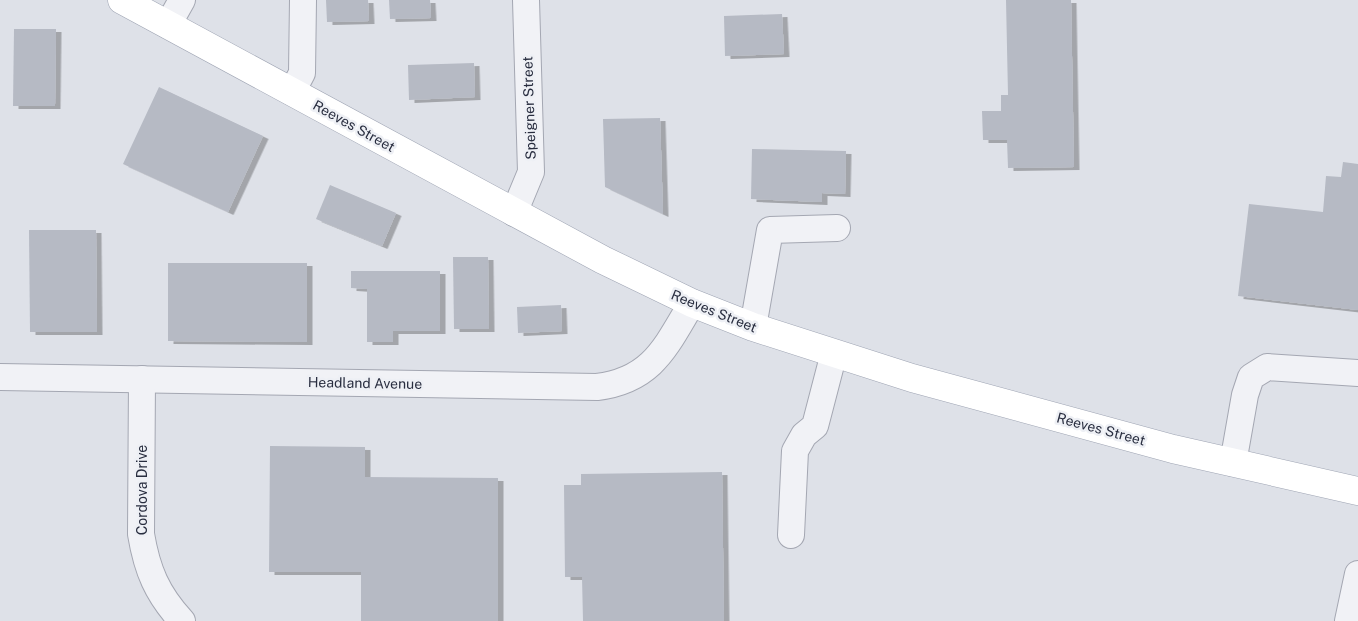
<svg xmlns="http://www.w3.org/2000/svg" width="1358" height="621" viewBox="0 0 1358 621" font-family="'Public Sans',sans-serif">
	<style>
		.building { fill: #b6bac4; filter: url(#shadow) }
		.lines { fill: none; stroke-linecap: round; stroke-linejoin: round }
		.minor-casing { stroke: #a4a7b2; stroke-width: 28 }
		.major-casing { stroke: #9ea4b3; stroke-width: 29 }
		.minor { stroke: #f1f2f6; stroke-width: 26 }
		.major { stroke: #fff; stroke-width: 28 }
		.labels { text-anchor: middle; dominant-baseline: central; stroke-width: 5; stroke-linejoin: round; paint-order: stroke }
		.street-label { font-size: 14px; fill: #282d3f; stroke: #eef0f5 }
	</style>
	<defs>
		<filter id="shadow"><feDropShadow dx="5.5" dy="3" stdDeviation="0" flood-color="#0004"/></filter>
	</defs>
	<rect width="100%" height="100%" fill="#dee1e8"/>
	<g class="building">
		<path d="M326 0H368L369 21 327 22Z"/>
		<path d="M389 0H430L431 18 390 19Z"/>
		<path d="M1006 0H1071L1074 167 1008 168 1007 140H983L982 111H1001V95H1008Z"/>
		<path d="M782 14 784 54 725 56 724 16Z"/>
		<path d="M14 29H56L55 106H13Z"/>
		<path d="M474 63 475 97 409 100 408 65Z"/>
		<path d="M159 87 263 136 228 212 123 164Z"/>
		<path d="M660 118 663 214 605 187 603 119Z"/>
		<path d="M752 149 846 151 845 194 822 193V202L751 199Z"/>
		<path d="M1343 162 1358 164V310L1238 296 1249 204 1323 212 1326 176 1341 177Z"/>
		<path d="M330 185 396 213 382 246 316 219Z"/>
		<path d="M29 230H96L97 332H30Z"/>
		<path d="M453 257H488L489 329H454Z"/>
		<path d="M168 263H307V342L168 341Z"/>
		<path d="M351 271H440V331H393V342H367V289L351 288Z"/>
		<path d="M561 305 562 331 518 333 517 307Z"/>
		<path d="M270 446 365 447V477L498 478V621H361V572H269Z"/>
		<path d="M722 472 724 621H583L582 577H565L564 485H581V474Z"/>
	</g>
	<g class="lines">
		<g class="minor-casing">
			<g id="minor">
				<path d="M168 25 182 0"/>
				<path d="M292 92 302 73 303 0"/>
				<path d="M514 213 531 172 526 0"/>
				<path d="M753 327 770 230 837 228"/>
				<path d="M0 377 597 387C653 380 666 346 692 303"/>
				<path d="M142 379 141 534C147 570 157 594 182 621"/>
				<path d="M1233 463 1245 395 1251 377 1267 367 1358 373"/>
				<path d="M791 535 795 451 804 435 815 426 834 353"/>
				<path d="M1348 621 1358 574"/>
			</g>
		</g>
		<g class="major-casing">
			<path id="major" d="M122 0 603 260 692 303 753 327 912 378 1173 449 1358 491"/>
		</g>
		<use href="#minor" class="minor"/>
		<use href="#major" class="major"/>
	</g>
	<g class="labels">
		<g class="street-label">
			<text transform="translate(529 108) rotate(-92)">Speigner Street</text>
			<text transform="translate(354 126) rotate(29)">Reeves Street</text>
			<text transform="translate(714 311) rotate(22)">Reeves Street</text>
			<text transform="translate(365 383) rotate(1)">Headland Avenue</text>
			<text transform="translate(1101 429) rotate(15)">Reeves Street</text>
			<text transform="translate(142 490) rotate(-90)">Cordova Drive</text>
		</g>
	</g>
</svg>
